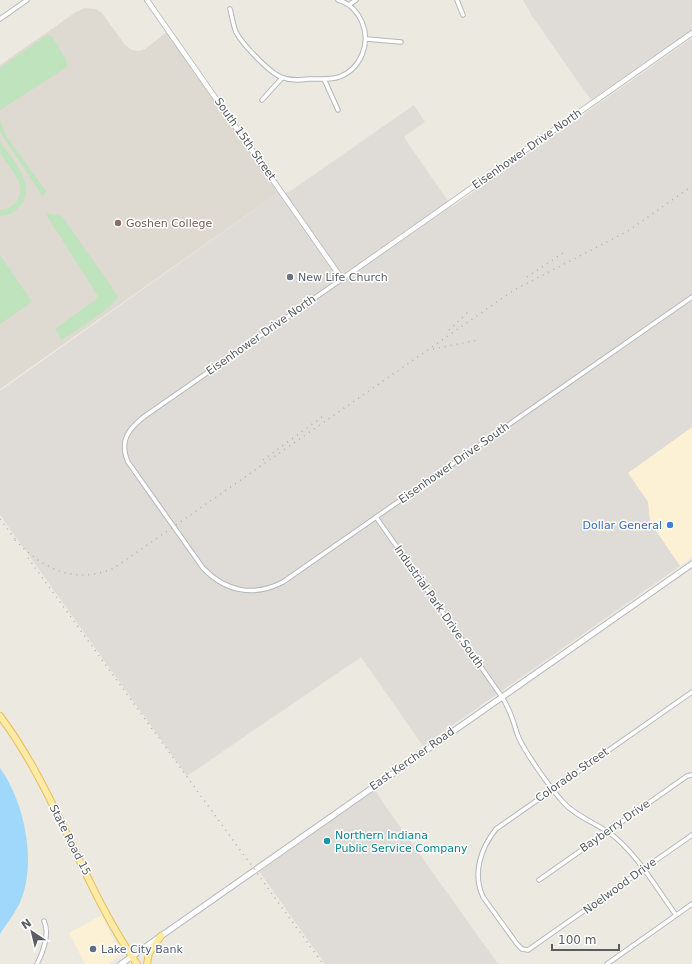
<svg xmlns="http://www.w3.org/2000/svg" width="692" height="964" viewBox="0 0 692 964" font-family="'DejaVu Sans',sans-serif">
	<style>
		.commercial { fill: #fcf1d5 }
		.industrial { fill: #dfdcd8 }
		.education { fill: #dedad1 }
		.green { fill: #bfe3bd }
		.water { fill: #a0d8fb }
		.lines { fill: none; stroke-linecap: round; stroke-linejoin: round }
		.minor-casing { stroke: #b3b7bb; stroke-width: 5.5 }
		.tertiary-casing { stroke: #b3b7bb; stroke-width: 6 }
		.secondary-casing { stroke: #b4b8bd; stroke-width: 7 }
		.primary-casing { stroke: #ebbc5a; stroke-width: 8 }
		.minor { stroke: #fff; stroke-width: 3.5 }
		.tertiary { stroke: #fff; stroke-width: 4.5 }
		.secondary { stroke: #fff; stroke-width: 5 }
		.primary { stroke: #fceaa5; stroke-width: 6 }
		.rail { stroke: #b1b2b2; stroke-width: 1.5; stroke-dasharray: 1 5; stroke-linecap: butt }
		.education-dot { fill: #8d6e63; stroke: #fff; stroke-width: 1.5 }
		.worship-dot { fill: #6b7280; stroke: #fff; stroke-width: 1.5 }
		.shop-dot { fill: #3f7fe0; stroke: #fff; stroke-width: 1.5 }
		.culture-dot { fill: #0f9aa8; stroke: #fff; stroke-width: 1.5 }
		.service-dot { fill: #5c6f8a; stroke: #fff; stroke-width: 1.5 }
		.labels { text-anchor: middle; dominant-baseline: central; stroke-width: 3; stroke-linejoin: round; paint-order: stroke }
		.street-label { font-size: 11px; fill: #595d61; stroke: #fff }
		.education-label { font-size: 11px; fill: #785e54; stroke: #fff; text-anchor: start }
		.worship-label { font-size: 11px; fill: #5b616d; stroke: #fff; text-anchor: start }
		.shop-label { font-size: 11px; fill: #366cbe; stroke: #fff; text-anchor: end }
		.culture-label { font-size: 11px; fill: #0d838f; stroke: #fff; text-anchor: start }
		.service-label { font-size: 11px; fill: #4e5e75; stroke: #fff; text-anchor: start }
	</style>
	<rect width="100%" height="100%" fill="#ece9e0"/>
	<g class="commercial">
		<path d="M692 427V557L680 566 650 522 648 502 628 473Z"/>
		<path d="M102 915 118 950V957L109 964H85L69 933Z"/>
	</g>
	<g class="industrial">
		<path d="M523 0H692V33L680 42 667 47 591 100 532 16Z"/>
		<path d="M692 38V427L628 473 648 502 650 522 680 566 423 746 361 657 187 776 0 515V391L278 193 289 192 414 105 425 122 404 137 452 207Z"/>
		<path d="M375 790 386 807 498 964H325L259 871Z"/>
	</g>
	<path class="education" d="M85 8 96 9 102 13 125 45 132 50 139 51 145 49 168 31 278 193 0 389V65L76 12Z"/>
	<g class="green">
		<path d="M47 35 52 36 66 60 67 67 0 110V68Z"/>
		<path d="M0 120 6 136 46 191 43 197 0 132Z"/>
		<path d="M0 142C12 159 37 184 21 205 16 212 9 215 0 216V210C8 209 14 206 18 199 27 182 8 168 1 154 0 151 0 146 0 142Z"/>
		<path d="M45 213 62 216 118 296C117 305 72 333 62 340L55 329 95 300 98 296Z"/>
		<path d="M0 255 32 302 0 324Z"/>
	</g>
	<path class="water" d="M0 768C24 801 37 862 21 900 16 912 7 923 0 934Z"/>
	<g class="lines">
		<g class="minor-casing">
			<g id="minor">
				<path d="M457 0 463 15"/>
				<path d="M350 4 356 0"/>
				<path d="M230 9C232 16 233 25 236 32 242 44 270 73 281 77 290 81 300 80 309 79 318 79 329 80 339 77 361 69 371 43 362 22 357 11 350 3 338 0"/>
				<path d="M0 19 27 0"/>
				<path d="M366 39 401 42"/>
				<path d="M324 79 338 110"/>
				<path d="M262 100 282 78"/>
				<path d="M342 279 145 416C128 429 119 441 128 462L203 568C226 592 254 597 283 582L692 297"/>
				<path d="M376 517 502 697C511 711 513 721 518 736 524 751 551 789 563 802 577 818 600 824 616 838 640 859 657 889 676 915"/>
				<path d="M692 692 496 829C481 848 472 873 483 897L517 944 522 949 528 950 692 835"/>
				<path d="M539 880 687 776 692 775"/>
				<path d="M37 964C43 953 50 933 44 921"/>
				<path d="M607 964 692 904"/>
			</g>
		</g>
		<g class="tertiary-casing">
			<path id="tertiary" d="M147 0 342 279 692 33"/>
		</g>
		<g class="secondary-casing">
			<path id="secondary" d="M121 964 692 564"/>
		</g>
		<g class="primary-casing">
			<g id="primary">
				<path d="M0 716C57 792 83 887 137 964"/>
				<path d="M147 964 149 953 161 936"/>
			</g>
		</g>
		<use href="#minor" class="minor"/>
		<use href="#tertiary" class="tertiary"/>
		<use href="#secondary" class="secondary"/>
		<use href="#primary" class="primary"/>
		<g class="rail">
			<path d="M527 277 563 253"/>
			<path d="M449 330 468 312"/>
			<path d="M433 349 478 340"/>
			<path d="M263 460 326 414"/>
			<path d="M0 519 18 543"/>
			<path d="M15 540C43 569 74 585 114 568L514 290 628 231 692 186"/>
			<path d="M28 558 323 964"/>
		</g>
	</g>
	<circle class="education-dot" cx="118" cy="223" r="4"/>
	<circle class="worship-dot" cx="290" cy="277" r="4"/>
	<circle class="shop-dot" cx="670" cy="525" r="4"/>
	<circle class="culture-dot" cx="327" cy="841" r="4"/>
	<circle class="service-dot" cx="93" cy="949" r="4"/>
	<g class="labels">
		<g class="street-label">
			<text transform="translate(245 139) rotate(55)">South 15th Street</text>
			<text transform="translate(527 149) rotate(-35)">Eisenhower Drive North</text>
			<text transform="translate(261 335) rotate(-35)">Eisenhower Drive North</text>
			<text transform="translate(454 463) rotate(-35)">Eisenhower Drive South</text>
			<text transform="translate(439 607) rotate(55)">Industrial Park Drive South</text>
			<text transform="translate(412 759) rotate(-35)">East Kercher Road</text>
			<text transform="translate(572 775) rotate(-35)">Colorado Street</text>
			<text transform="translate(615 826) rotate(-35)">Bayberry Drive</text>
			<text transform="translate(70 840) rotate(63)">State Road 15</text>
			<text transform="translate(620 886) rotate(-36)">Noelwood Drive</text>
		</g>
		<g class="education-label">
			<text x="126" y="223">Goshen College</text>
		</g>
		<g class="worship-label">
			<text x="298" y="277">New Life Church</text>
		</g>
		<g class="shop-label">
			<text x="662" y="525">Dollar General</text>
		</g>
		<g class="culture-label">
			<text x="335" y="835">Northern Indiana<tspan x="335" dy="13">Public Service Company</tspan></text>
		</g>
		<g class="service-label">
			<text x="101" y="949">Lake City Bank</text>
		</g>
	</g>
	<g transform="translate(32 932) rotate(325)" stroke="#ffffff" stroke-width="3" paint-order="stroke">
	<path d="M0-3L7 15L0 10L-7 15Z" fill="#595d61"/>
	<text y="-6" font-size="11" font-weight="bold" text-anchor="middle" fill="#595d61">N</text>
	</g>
	<path d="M552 944v6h67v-6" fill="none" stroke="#595d61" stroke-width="2"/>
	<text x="558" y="944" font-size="12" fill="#595d61" stroke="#ffffff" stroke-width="3" paint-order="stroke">100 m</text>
</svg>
